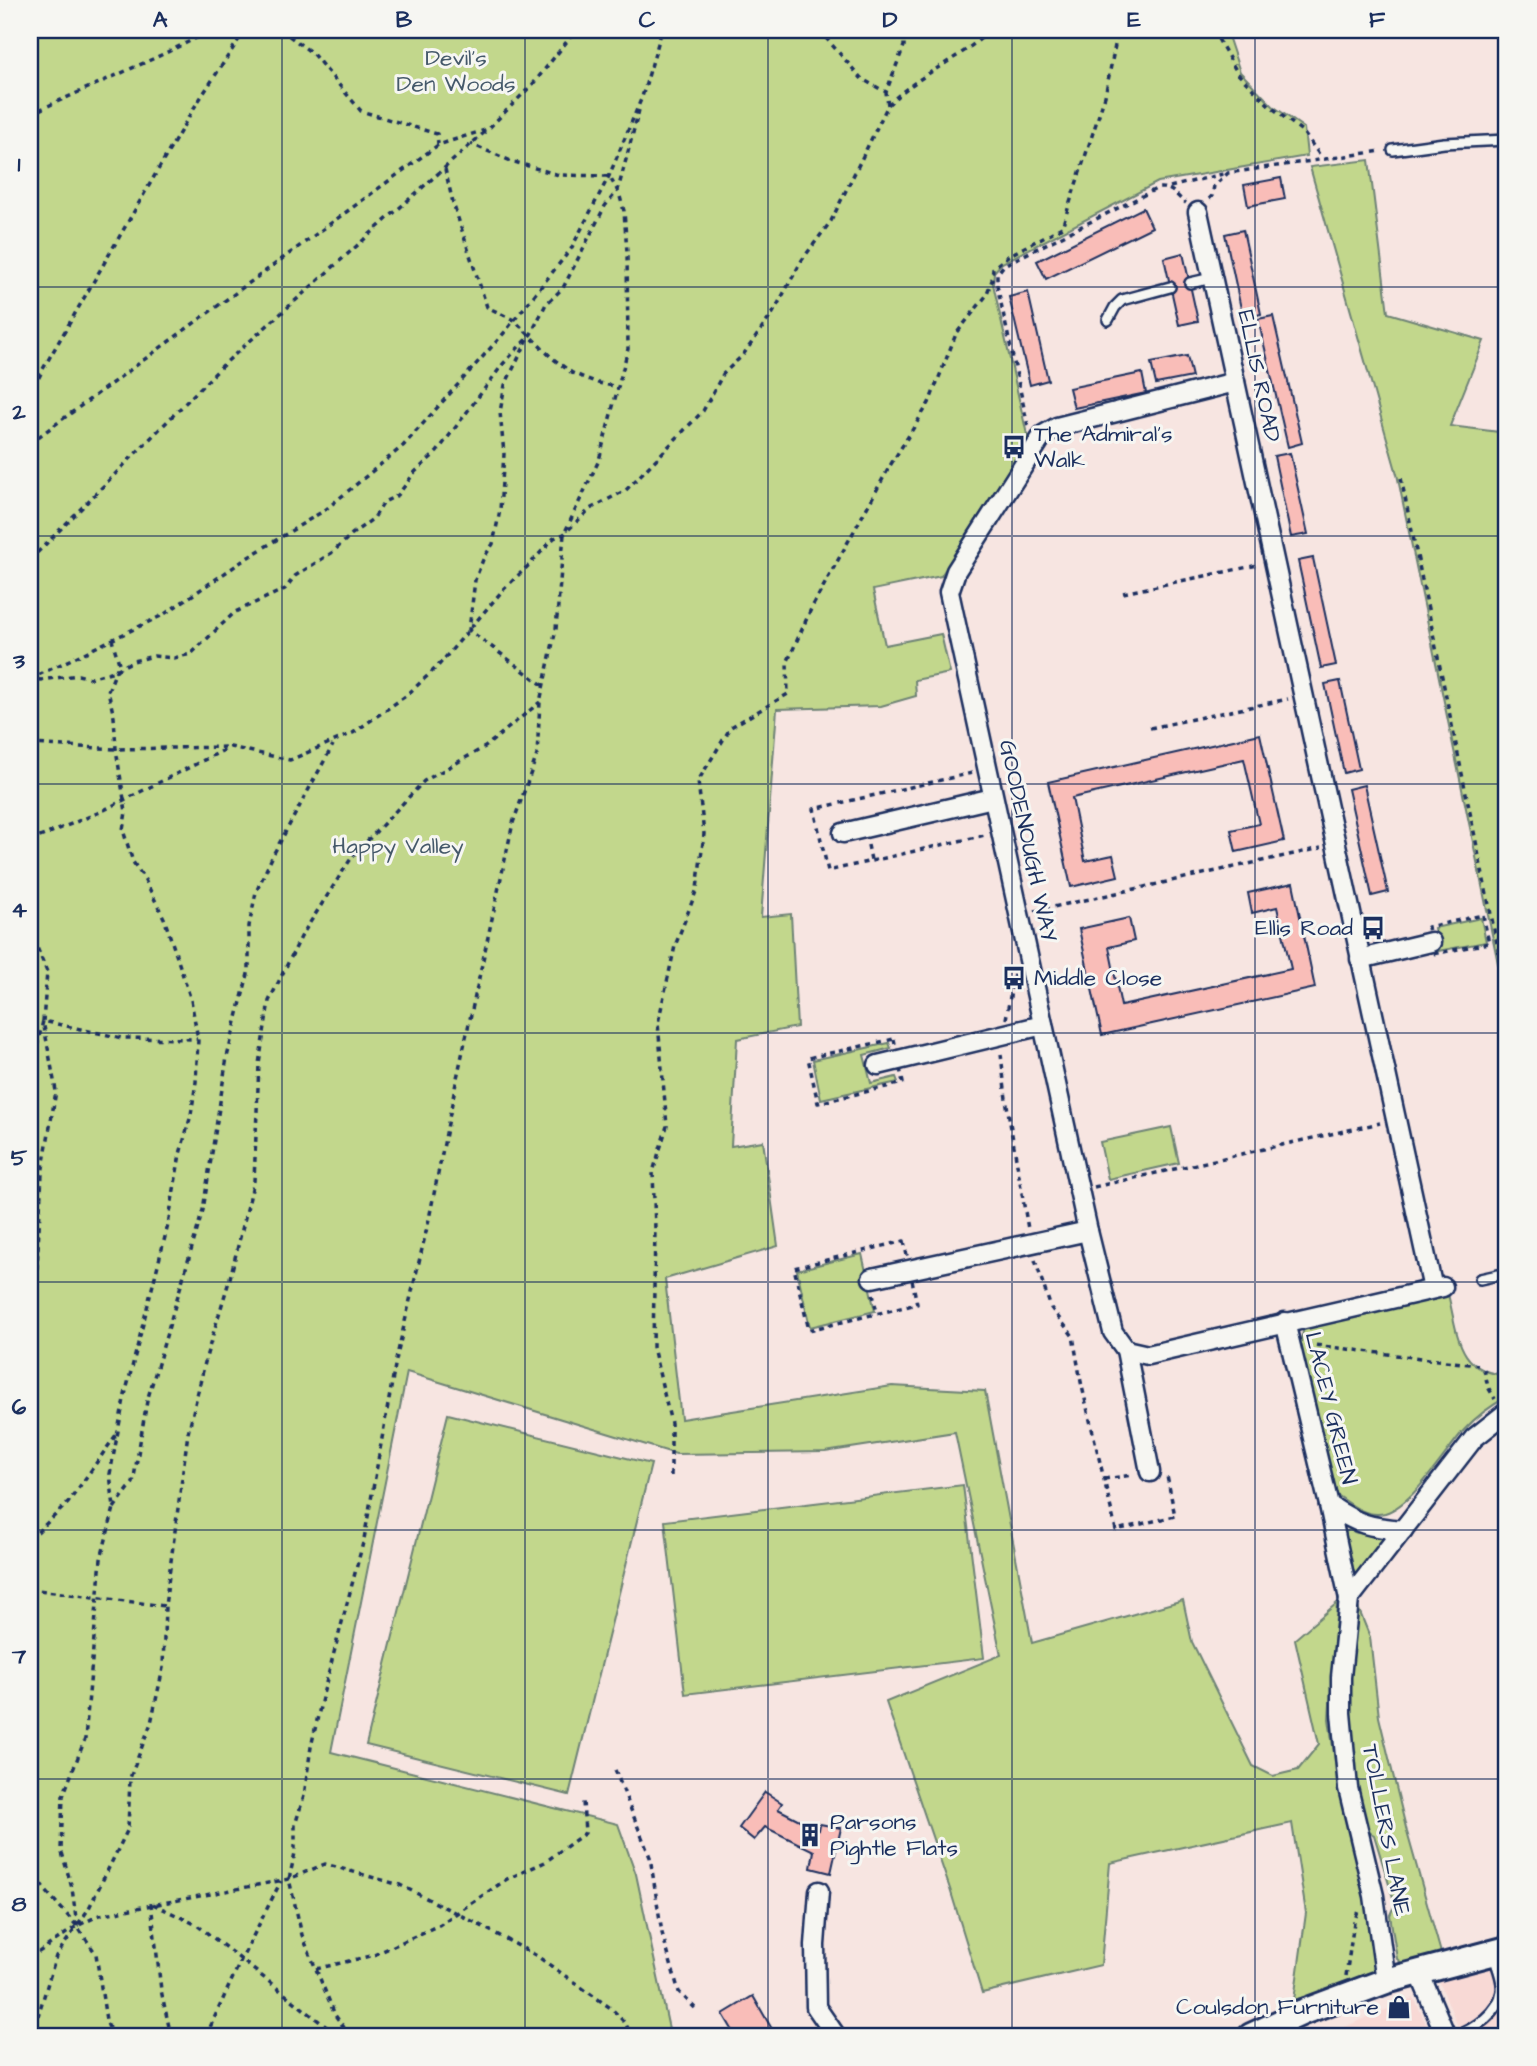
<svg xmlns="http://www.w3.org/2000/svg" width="1537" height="2066" viewBox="0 0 1537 2066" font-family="'Architects Daughter',sans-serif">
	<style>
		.built { fill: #f8d9d5 }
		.green { fill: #c2d78c; stroke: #6e8375; stroke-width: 2 }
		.building { fill: #f9bdb8; stroke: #1b2f5e; stroke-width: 2 }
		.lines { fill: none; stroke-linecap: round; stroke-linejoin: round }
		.service-casing { stroke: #1b2f5e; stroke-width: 14 }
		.minor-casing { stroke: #1b2f5e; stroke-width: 23 }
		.secondary-casing { stroke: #1b2f5e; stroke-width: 30 }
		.path { stroke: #1b2f5e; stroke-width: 3.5; stroke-dasharray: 5 5; stroke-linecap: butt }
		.service { stroke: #f6f6f2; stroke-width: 9 }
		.minor { stroke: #f6f6f2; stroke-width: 18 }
		.secondary { stroke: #f6f6f2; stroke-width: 24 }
		.grid { fill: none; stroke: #1b2f5e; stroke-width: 2; stroke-opacity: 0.55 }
		.labels { text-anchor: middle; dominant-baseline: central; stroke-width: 6; stroke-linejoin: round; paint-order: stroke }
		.park-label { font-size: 23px; fill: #45596a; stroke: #f6f6f2 }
		.street-label { font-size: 23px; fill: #1b2f5e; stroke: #f6f6f2 }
		.poi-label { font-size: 23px; fill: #1b2f5e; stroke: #f6f6f2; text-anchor: start }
		.neatline { fill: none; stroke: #1b2f5e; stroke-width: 2.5 }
		.grid-label { font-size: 23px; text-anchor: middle; font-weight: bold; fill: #1b2f5e }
	</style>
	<rect width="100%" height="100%" fill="#f7e5e1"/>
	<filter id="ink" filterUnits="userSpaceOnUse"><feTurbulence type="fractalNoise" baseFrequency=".0143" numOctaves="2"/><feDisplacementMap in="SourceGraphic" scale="14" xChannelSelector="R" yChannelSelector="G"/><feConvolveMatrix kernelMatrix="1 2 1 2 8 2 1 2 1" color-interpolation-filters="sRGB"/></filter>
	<g filter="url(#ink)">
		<g class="built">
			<path d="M1507 1962V2036H1462L1439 1981Z"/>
			<path d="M1414 1998 1432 2036H1323Z"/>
		</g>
		<g class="green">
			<path d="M30 30H1226L1240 72 1273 106 1304 128 1307 156 1158 182 1002 263 994 272 993 284 1028 439 941 576 873 590 885 645 941 634 950 673 915 680 916 696 881 706 777 709 761 917 791 914 797 1027 737 1039 731 1146 763 1141 778 1246 665 1279 681 1419 892 1386 985 1391 1032 1643 1183 1600 1192 1642 1253 1766 1273 1776 1298 1770 1319 1744 1295 1639 1337 1603 1329 1719 1339 1789 1372 1925 1375 1976 1294 2000 1306 1913 1292 1823 1110 1863 1101 1965 982 1993 950 1889 886 1702 1001 1655 955 1432 825 1452 676 1454 407 1372 331 1752 618 1824 636 1874 669 2029 674 2036H30Z"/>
			<path d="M1369 160 1388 313 1484 341 1450 426 1507 433V1007L1397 474 1310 167Z"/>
			<path d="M1481 918 1486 942 1438 951 1434 928Z"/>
			<path d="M889 1043 891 1048 864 1055 871 1083 896 1077 898 1082 821 1099 813 1060Z"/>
			<path d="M1171 1127 1179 1163 1108 1179 1100 1142Z"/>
			<path d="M862 1254 875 1311 810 1327 797 1270Z"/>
			<path d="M1448 1294C1458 1334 1457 1373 1507 1375V1397C1492 1405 1475 1418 1464 1430 1444 1453 1414 1504 1385 1513 1366 1518 1350 1504 1336 1494L1300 1343 1304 1328 1310 1323Z"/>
			<path d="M448 1414 651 1464 569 1795 366 1745Z"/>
			<path d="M963 1485 984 1658 685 1694 665 1521Z"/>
			<path d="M1349 1530 1357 1533 1383 1534 1384 1539 1358 1575 1353 1573 1345 1532Z"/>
			<path d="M1357 1605 1370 1637 1379 1717 1407 1832 1441 1953 1404 1965 1397 1959 1390 1915 1395 1904 1374 1835 1365 1830 1356 1796 1347 1714Z"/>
		</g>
		<g class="building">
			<path d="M1281 178 1285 199 1248 206 1244 185Z"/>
			<path d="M1143 208 1152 227 1046 279 1037 261Z"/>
			<path d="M1243 230 1261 314 1243 318 1225 234Z"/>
			<path d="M1183 253 1198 321 1179 325 1164 258Z"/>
			<path d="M1028 292 1048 380 1030 385 1009 297Z"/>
			<path d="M1273 316 1302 443 1288 447 1258 319Z"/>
			<path d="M1187 356 1192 377 1156 384 1151 363Z"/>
			<path d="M1142 373 1146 393 1074 408 1069 388Z"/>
			<path d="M1290 453 1308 534 1291 537 1274 456Z"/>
			<path d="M1313 558 1336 665 1321 668 1298 561Z"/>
			<path d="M1340 681 1359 769 1344 773 1325 684Z"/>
			<path d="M1260 734 1284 841 1236 852 1231 830 1259 824 1244 759 1072 798 1085 861 1113 855 1118 876 1071 887 1048 782Z"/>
			<path d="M1364 785 1388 892 1372 896 1348 789Z"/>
			<path d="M1293 883 1315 988 1102 1035 1079 929 1129 918 1134 941 1109 947 1121 1006 1291 969 1277 907 1252 913 1248 893Z"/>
			<path d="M765 1792 782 1803 778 1809 819 1830 820 1824 841 1828 831 1873 811 1868 814 1851 765 1827 754 1840 739 1828Z"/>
			<path d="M753 1996 776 2036H736L723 2014Z"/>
		</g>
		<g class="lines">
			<g class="service-casing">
				<g id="service">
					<path d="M1393 150 1444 143 1507 140"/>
					<path d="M1190 283 1212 278"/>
					<path d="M1108 320 1115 307 1122 300 1170 287"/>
					<path d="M1480 1279 1507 1273"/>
					<path d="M1456 2036C1474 2029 1499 2013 1502 1991 1504 1980 1496 1964 1493 1953"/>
				</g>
			</g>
			<g class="minor-casing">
				<g id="minor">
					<path d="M1198 212 1433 1289"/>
					<path d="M843 833 993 798"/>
					<path d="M1360 959 1431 942"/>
					<path d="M878 1065 1043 1025"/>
					<path d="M872 1278 1088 1231"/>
					<path d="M1285 1322 1329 1505 1349 1599"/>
					<path d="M1126 1350 1148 1355 1443 1287"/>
					<path d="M1150 1472 1126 1350 1113 1332 1088 1231 949 592 956 571 1043 435 1057 427 1235 382"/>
					<path d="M1329 1505C1359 1525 1369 1527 1403 1530"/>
					<path d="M819 1891 815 1945 816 2007 836 2036"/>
					<path d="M1419 1972 1446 2036"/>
					<path d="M1386 1981 1374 1896 1348 1788 1341 1713V1677L1349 1599 1474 1438 1507 1412"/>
				</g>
			</g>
			<g class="secondary-casing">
				<path id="secondary" d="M1251 2036 1303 2012 1386 1981 1507 1949"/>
			</g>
			<g class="path">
				<path d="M281 30 312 53 361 111 437 134 438 144"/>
				<path d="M819 30 862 79 886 92"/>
				<path d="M1213 30 1238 74 1271 107 1302 131 1322 158"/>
				<path d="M888 105 886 92 904 46V30"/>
				<path d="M30 114 157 57 213 30"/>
				<path d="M445 169 453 203 487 307 514 320 551 357 572 373 598 383 618 387"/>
				<path d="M1170 187 1227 173"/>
				<path d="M1209 199 1212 196 1214 186 1228 173 1381 151"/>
				<path d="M528 339 505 385 500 412 504 454 500 510 493 544 484 557 475 580 469 630 544 686"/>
				<path d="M30 396 43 369 192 111 245 30"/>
				<path d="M1028 426 997 285V274L1004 265 1158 188C1174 187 1174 195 1186 203"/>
				<path d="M30 443 438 145 488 129 533 84 576 30"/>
				<path d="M1401 478 1507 992"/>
				<path d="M30 560 223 365 487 130"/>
				<path d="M1123 593 1258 565"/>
				<path d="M30 679 163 615 247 558 325 510 403 446 504 333 571 249 609 176 642 97 662 30"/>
				<path d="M30 681 32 678 41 680 78 675 90 678 114 671 133 661 154 656 174 658 191 654 235 612 285 589 295 576 333 552 352 534 374 518 384 502 398 495 415 472 437 452 503 364 531 334 546 304 563 288 605 206 618 190 639 110"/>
				<path d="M1150 728 1288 699"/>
				<path d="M30 744 116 749 227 747"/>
				<path d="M972 773 814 809 828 871 985 835"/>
				<path d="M30 841 100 812 230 747 290 760 353 733 407 695 438 666 503 590 530 564 554 538 564 534 590 509 626 490 703 411 723 374 743 355 773 313 802 260 831 221 888 105C918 74 960 60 990 30"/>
				<path d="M868 845 871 860"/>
				<path d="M1035 911 1321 848"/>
				<path d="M1483 915 1489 943 1433 954 1428 927Z"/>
				<path d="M30 930 47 972 43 1021 56 1091 42 1174 34 1321 30 1342"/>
				<path d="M1006 1019 1014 974"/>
				<path d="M894 1039 903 1083 818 1103 808 1058Z"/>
				<path d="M1001 1054 1006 1099 1028 1229"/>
				<path d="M30 1075 43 1021 122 1038 197 1039"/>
				<path d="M1094 1187 1380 1123"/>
				<path d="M904 1241 917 1304 809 1330 794 1268Z"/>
				<path d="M1035 1260 1051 1308 1073 1336 1081 1382 1116 1530 1175 1516 1167 1476"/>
				<path d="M873 1294 877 1313"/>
				<path d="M1306 1344 1478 1365"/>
				<path d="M1484 1369 1488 1387 1495 1399"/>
				<path d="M671 1476V1423L653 1347 655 1229 653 1172 667 1126 658 1023 675 946 697 889 704 834 698 781 731 727 788 694 787 663 811 609 891 464 929 403 956 334 986 296 992 280 993 268 1008 256 1062 227 1105 96 1118 30"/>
				<path d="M1104 1479 1133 1475"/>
				<path d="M114 1508 133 1483 147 1401 203 1210 227 1057 249 970V926L256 892 274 853 333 745"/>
				<path d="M30 1539 68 1503 116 1435"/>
				<path d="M30 1589 165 1606"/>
				<path d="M615 1770 650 1857 662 1933 679 1992 695 2008"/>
				<path d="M30 1867 46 1891 77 1926 96 1954 106 2020 112 2036"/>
				<path d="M151 1903 161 1990 171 2036"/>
				<path d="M153 1904 197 1925 338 2036"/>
				<path d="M78 1924 88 1910 128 1829 130 1778 151 1723 163 1668 165 1606 188 1433 207 1354 230 1278 254 1181 259 1064 269 1001 302 935 352 857 424 781 485 747 540 702"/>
				<path d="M30 1958 77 1926 100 1915 289 1879 325 1864 400 1885 476 1923 537 1956 612 2009 626 2024 631 2036"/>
				<path d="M316 1969 374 1955 439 1925 507 1879 545 1862 585 1833 583 1801"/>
				<path d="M1346 1976 1354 1922 1358 1911"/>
				<path d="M32 2036 56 1956 77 1926 72 1888 61 1849 63 1796 85 1739 101 1559 114 1508 110 1474 124 1399 168 1225 180 1154 191 1115 196 1082 198 1039 191 1000 164 918 145 880 133 862 123 830 126 812 116 749 114 717 108 691 119 663 112 640"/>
				<path d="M206 2036 241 1960 281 1881"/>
				<path d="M350 2036 335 2015 302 1935 289 1879 295 1853V1825L304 1796 311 1747 322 1698 364 1539 396 1360 429 1219 457 1078 513 823 537 755 540 702 556 629 564 534 599 460 628 349 627 252 624 211 619 193 609 176 559 175 511 161 471 144"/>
			</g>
			<use href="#service" class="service"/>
			<use href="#minor" class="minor"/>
			<use href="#secondary" class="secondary"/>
		</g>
	</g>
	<path class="grid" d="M282 30V2036M525 30V2036M768 30V2036M1012 30V2036M1255 30V2036M30 287H1507M30 536H1507M30 784H1507M30 1033H1507M30 1282H1507M30 1530H1507M30 1779H1507"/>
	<defs>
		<g id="bus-bare" transform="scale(1.89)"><path d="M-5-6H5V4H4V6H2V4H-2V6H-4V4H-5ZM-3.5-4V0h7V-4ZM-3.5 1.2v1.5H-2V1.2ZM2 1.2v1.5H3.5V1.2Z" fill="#1b2f5e" stroke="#f6f6f2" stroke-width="2.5" paint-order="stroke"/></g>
		<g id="building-bare" transform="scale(1.89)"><path d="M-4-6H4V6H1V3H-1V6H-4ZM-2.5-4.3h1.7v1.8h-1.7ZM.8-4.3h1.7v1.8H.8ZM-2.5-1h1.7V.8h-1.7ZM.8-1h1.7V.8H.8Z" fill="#1b2f5e" stroke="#f6f6f2" stroke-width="2.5" paint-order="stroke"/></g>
		<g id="shop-bare" transform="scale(1.89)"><path d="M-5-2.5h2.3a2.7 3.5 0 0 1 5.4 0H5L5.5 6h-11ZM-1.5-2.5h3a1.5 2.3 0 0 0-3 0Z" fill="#1b2f5e" stroke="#f6f6f2" stroke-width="2.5" paint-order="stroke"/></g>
	</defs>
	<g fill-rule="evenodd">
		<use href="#bus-bare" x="1014" y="447"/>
		<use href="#bus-bare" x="1373" y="928"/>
		<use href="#bus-bare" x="1014" y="978"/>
		<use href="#building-bare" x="810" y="1835"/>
		<use href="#shop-bare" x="1399" y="2007"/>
	</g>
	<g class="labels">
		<g class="park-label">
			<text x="456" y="58">Devil's<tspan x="456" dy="26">Den Woods</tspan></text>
			<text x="398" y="846">Happy Valley</text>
		</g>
		<g class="street-label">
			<text transform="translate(1259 376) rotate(78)">ELLIS ROAD</text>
			<text transform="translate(1028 841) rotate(78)">GOODENOUGH WAY</text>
			<text transform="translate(1331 1408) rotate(76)">LACEY GREEN</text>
			<text transform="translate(1386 1830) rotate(79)">TOLLERS LANE</text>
		</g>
		<g class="poi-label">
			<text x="1034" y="434">The Admiral's<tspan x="1034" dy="26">Walk</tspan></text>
			<text x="1353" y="928" text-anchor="end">Ellis Road</text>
			<text x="1034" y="978">Middle Close</text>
			<text x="830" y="1822">Parsons<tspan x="830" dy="26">Pightle Flats</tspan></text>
			<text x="1379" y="2007" text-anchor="end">Coulsdon Furniture</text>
		</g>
	</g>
	<rect width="1537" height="2066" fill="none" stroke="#f6f6f2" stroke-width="77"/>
	<rect x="38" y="38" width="1460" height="1990" class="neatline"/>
	<g class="grid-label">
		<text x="160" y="27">A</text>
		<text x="404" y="27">B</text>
		<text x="647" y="27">C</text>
		<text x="890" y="27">D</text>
		<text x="1134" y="27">E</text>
		<text x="1377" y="27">F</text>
		<text x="19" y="171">1</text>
		<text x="19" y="419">2</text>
		<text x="19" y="668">3</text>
		<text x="19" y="917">4</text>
		<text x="19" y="1165">5</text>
		<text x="19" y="1414">6</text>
		<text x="19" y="1663">7</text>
		<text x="19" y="1911">8</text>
	</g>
</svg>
